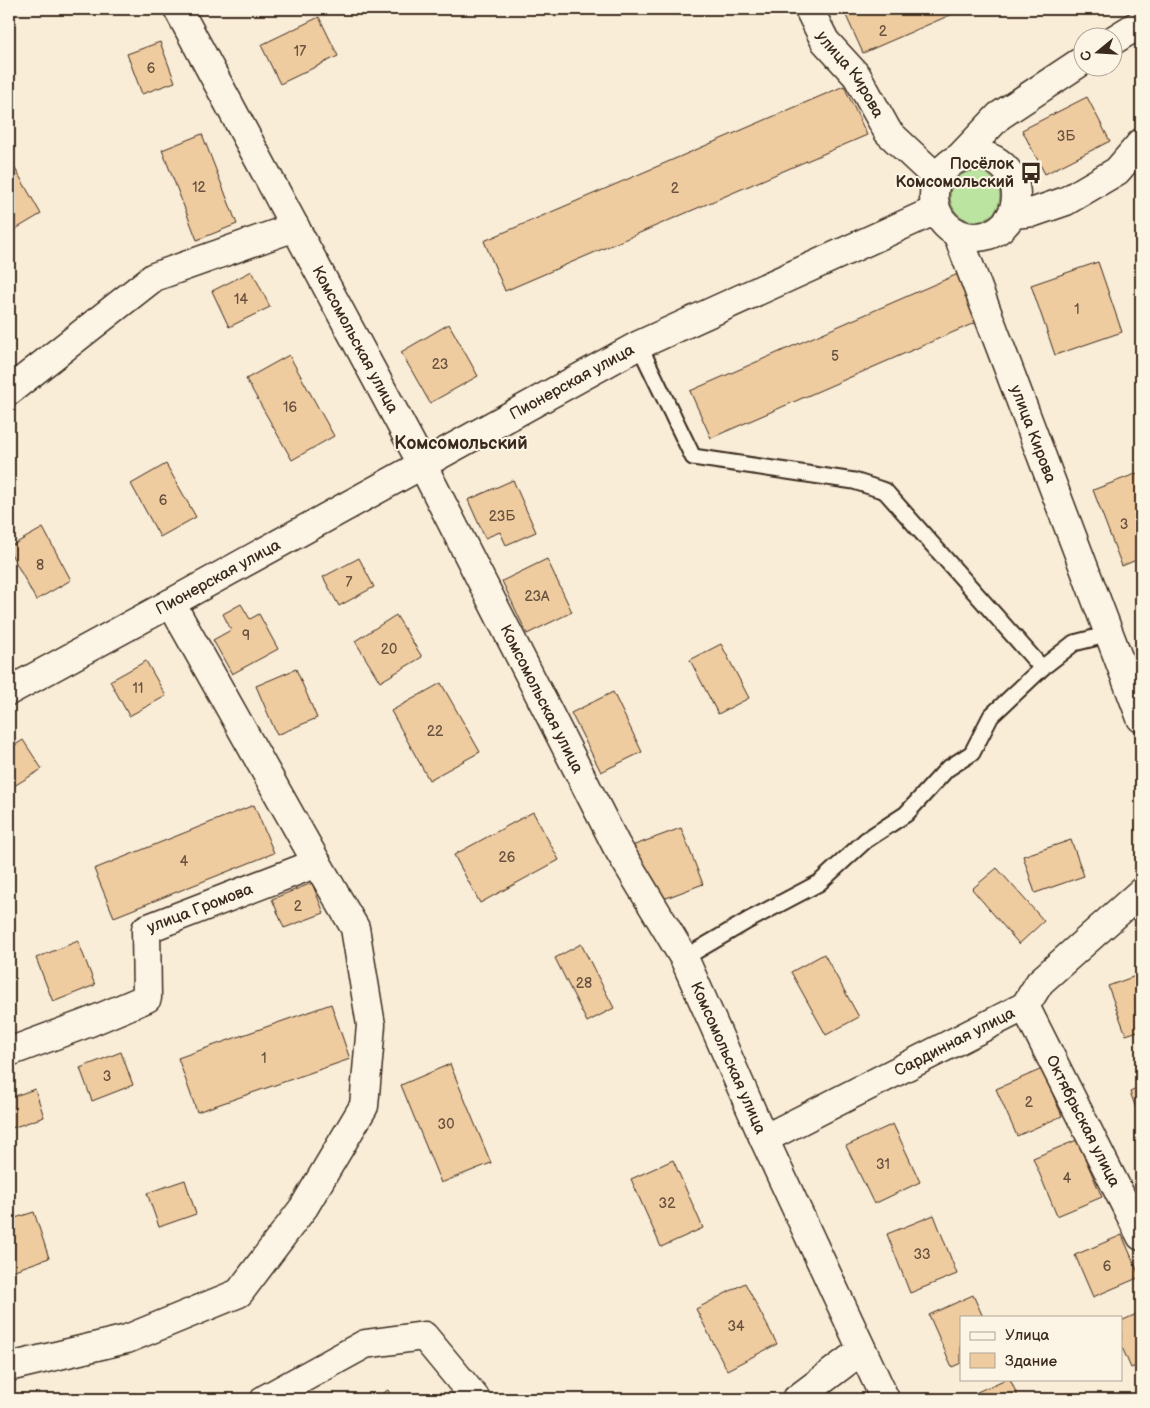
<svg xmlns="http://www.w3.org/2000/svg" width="1150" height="1408" viewBox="0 0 1150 1408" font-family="'Balsamiq Sans',sans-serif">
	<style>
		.green { fill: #bbe4a0; stroke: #7b875f }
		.building { fill: #efcba0; stroke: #3b2a1e }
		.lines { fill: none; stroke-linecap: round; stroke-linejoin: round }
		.lane-casing { stroke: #3b2a1e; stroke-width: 19 }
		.street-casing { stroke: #3b2a1e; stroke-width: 31 }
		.secondary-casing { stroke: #3b2a1e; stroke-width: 31 }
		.lane { stroke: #fcf5e5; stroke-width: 15 }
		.street { stroke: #fcf5e5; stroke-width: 28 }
		.secondary { stroke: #fcf5e5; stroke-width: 28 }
		.labels { text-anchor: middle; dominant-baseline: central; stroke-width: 4; stroke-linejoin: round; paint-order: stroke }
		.number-label { font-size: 14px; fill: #68523e }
		.street-label { font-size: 16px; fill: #3b2a1e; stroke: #fcf5e5 }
		.poi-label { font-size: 16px; font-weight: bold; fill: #3b2a1e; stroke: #fcf5e5; text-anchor: end }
		.neighbourhood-label { font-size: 18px; font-weight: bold; fill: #3b2a1e; stroke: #fcf5e5 }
	</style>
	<rect width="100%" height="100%" fill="#f9edd7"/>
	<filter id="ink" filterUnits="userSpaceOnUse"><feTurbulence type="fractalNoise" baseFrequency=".02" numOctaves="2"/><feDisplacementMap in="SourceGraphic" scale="10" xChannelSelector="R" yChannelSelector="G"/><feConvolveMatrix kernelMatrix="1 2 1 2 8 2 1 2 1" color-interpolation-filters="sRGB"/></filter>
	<g filter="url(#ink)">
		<circle class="green" cx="975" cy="196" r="25"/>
		<g class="building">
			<path d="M546 9H563L556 17Z"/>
			<path d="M677 9H692L679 15Z"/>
			<path d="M843 9H964L863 53Z"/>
			<path d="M319 17 338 56 280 84 261 45Z"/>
			<path d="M160 42 175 82 142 94 127 54Z"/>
			<path d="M844 86 867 135 505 291 484 241Z"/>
			<path d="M1087 97 1110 141 1045 174 1022 130Z"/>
			<path d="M202 134 237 224 197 240 162 150Z"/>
			<path d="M9 158 41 214 9 233Z"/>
			<path d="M1098 262 1122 332 1055 355 1031 285Z"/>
			<path d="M252 271 270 307 229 327 212 291Z"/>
			<path d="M958 274 979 321 711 438 690 391Z"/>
			<path d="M449 324 478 376 430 403 401 352Z"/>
			<path d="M289 355 334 436 292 460 246 379Z"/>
			<path d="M166 464 196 517 160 537 131 484Z"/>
			<path d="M1138 473 1141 482V558L1122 566 1093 490Z"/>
			<path d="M513 480 536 532 506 545 500 532 485 538 468 500Z"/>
			<path d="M43 528 71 580 36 600 9 550V547Z"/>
			<path d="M359 558 374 587 339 606 323 577Z"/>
			<path d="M547 559 572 612 527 634 502 581Z"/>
			<path d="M241 604 250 619 259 614 278 649 232 674 213 640 231 630 223 614Z"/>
			<path d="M396 615 422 657 380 682 355 641Z"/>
			<path d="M721 644 749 698 718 714 690 660Z"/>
			<path d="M146 661 166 696 129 716 110 681Z"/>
			<path d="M296 669 317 718 277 735 256 686Z"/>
			<path d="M441 683 480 752 429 780 391 711Z"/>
			<path d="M613 692 642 752 601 772 571 713Z"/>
			<path d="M23 740 42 769 9 789V749Z"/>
			<path d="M254 805 274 853 114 917 94 869Z"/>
			<path d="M533 812 559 860 480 903 454 855Z"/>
			<path d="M681 828 703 884 653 903 632 846Z"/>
			<path d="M1071 840 1084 876 1035 893 1023 856Z"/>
			<path d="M997 868 1044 921 1019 944 972 889Z"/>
			<path d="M312 883 324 913 284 928 272 899Z"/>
			<path d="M78 941 95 985 53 1002 36 958Z"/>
			<path d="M581 944 614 1008 587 1022 555 958Z"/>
			<path d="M824 954 859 1017 826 1035 791 972Z"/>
			<path d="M1141 974V1030L1126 1035 1108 986Z"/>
			<path d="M331 1004 350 1059 197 1112 178 1058Z"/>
			<path d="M121 1052 133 1085 92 1101 80 1068Z"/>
			<path d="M450 1064 491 1163 441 1183 401 1085Z"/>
			<path d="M1042 1069 1062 1116 1017 1136 996 1089Z"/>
			<path d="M1141 1087V1122L1130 1092Z"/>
			<path d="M35 1089 44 1117 9 1129V1098Z"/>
			<path d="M893 1124 920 1182 874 1204 846 1146Z"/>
			<path d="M1077 1140 1102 1197 1057 1216 1033 1158Z"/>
			<path d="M673 1160 703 1228 661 1247 631 1179Z"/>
			<path d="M185 1180 196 1214 159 1227 147 1193Z"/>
			<path d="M34 1212 49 1258 9 1272V1220Z"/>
			<path d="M934 1215 957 1274 910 1293 887 1234Z"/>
			<path d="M1122 1235 1140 1277 1093 1297 1075 1255Z"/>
			<path d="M745 1283 777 1344 727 1370 696 1309Z"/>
			<path d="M973 1295 983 1317H961V1363L952 1367 929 1315Z"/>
			<path d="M1141 1312V1364L1131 1368 1121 1345V1321Z"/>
			<path d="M1006 1379H1010L1019 1399H967L966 1397Z"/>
			<path d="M388 1390 393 1399H373Z"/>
		</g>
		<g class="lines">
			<g class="lane-casing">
				<g id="lane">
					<path d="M639 345 693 457 854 481 885 491 1042 668"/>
					<path d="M684 958 749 920 819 883 866 840 906 814 947 769 972 753 991 716 1042 668 1074 643 1110 634"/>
				</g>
			</g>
			<g class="street-casing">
				<g id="street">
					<path id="s1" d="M178 9 422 464 616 845 684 958 713 1023 764 1139 885 1399"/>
					<path id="s2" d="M809 9 825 41 857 76 888 132 937 178"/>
					<path d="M1112 41 1141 23"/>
					<path d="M961 156 999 116 1082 61"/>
					<path d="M1013 214 1034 212 1066 201 1117 171 1141 143"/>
					<path id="s3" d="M957 233 1141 718"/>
					<path d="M9 391 154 277 295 227"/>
					<path id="s4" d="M1025 1006 1141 1236"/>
					<path id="s5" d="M9 1052 90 1022 147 998 146 929 317 863"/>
					<path id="s6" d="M764 1139 1025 1006 1040 982 1141 892"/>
					<path d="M9 1367 127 1339 239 1293 304 1207 364 1106 371 1025 355 928 317 863 171 603"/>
					<path d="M265 1399 365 1344 424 1336 476 1399"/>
					<path d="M797 1399 862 1350"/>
				</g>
			</g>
			<g class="secondary-casing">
				<g id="secondary">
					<circle cx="975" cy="196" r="41"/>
					<path id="s7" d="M9 691 171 603 639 345 936 210"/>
				</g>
			</g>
			<use href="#lane" class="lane"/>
			<use href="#street" class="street"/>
			<use href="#secondary" class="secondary"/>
		</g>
	</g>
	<defs>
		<g id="bus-bare" transform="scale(1.725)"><path d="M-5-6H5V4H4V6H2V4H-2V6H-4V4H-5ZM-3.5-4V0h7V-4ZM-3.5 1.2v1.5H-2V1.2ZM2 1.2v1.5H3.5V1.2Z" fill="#3b2a1e" stroke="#fcf5e5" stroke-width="2.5" paint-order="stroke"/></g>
	</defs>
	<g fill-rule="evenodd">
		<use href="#bus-bare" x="1031" y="173"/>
	</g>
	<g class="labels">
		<g class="number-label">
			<text x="883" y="31">2</text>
			<text x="300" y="51">17</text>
			<text x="151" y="68">6</text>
			<text x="1066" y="136">3Б</text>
			<text x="199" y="187">12</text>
			<text x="675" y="188">2</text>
			<text x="241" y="299">14</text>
			<text x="1077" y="309">1</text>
			<text x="835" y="356">5</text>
			<text x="440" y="364">23</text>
			<text x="290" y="407">16</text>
			<text x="163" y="500">6</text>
			<text x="502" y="516">23Б</text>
			<text x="1124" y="524">3</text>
			<text x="40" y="565">8</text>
			<text x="349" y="582">7</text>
			<text x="537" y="596">23А</text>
			<text x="246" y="635">9</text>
			<text x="389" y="649">20</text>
			<text x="138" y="688">11</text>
			<text x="435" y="731">22</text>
			<text x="507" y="857">26</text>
			<text x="184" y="861">4</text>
			<text x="298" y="906">2</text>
			<text x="584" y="983">28</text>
			<text x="264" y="1058">1</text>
			<text x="107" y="1076">3</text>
			<text x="1029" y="1102">2</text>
			<text x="446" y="1124">30</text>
			<text x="883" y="1164">31</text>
			<text x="1067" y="1178">4</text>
			<text x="667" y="1203">32</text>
			<text x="922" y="1254">33</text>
			<text x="1107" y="1266">6</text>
			<text x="736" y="1326">34</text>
		</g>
		<g class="street-label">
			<text stroke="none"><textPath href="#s2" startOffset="78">улица Кирова</textPath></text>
			<text stroke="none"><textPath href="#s1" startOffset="375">Комсомольская улица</textPath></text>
			<text stroke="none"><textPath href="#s7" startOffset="642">Пионерская улица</textPath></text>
			<text stroke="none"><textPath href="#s3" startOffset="215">улица Кирова</textPath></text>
			<text stroke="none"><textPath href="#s7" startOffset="238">Пионерская улица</textPath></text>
			<text stroke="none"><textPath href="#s1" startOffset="780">Комсомольская улица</textPath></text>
			<text stroke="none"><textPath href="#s5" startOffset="275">улица Громова</textPath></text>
			<text stroke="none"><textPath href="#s6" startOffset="214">Сардинная улица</textPath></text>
			<text stroke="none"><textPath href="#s1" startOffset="1185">Комсомольская улица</textPath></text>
			<text stroke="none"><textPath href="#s4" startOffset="129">Октябрьская улица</textPath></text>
		</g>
		<g class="poi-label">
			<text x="1014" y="164">Посёлок<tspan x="1014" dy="18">Комсомольский</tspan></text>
		</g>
		<g class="neighbourhood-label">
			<text x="461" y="443">Комсомольский</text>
		</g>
	</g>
	<rect width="1150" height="1408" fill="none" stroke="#fcf5e5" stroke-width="30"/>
	<rect x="15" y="15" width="1120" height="1378" fill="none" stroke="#3b2a1e" stroke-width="2" filter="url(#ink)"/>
	<rect x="960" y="1316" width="162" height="65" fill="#fcf5e5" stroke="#afa495"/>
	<rect x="970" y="1332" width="25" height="8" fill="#fcf5e5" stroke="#afa495"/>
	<text x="1005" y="1340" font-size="15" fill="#3b2a1e">Улица</text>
	<rect x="970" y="1353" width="25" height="15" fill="#efcba0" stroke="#afa495"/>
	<text x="1005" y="1366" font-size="15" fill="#3b2a1e">Здание</text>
	<g transform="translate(1098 52) rotate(252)"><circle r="24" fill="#fcf5e5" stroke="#afa495"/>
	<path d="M0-4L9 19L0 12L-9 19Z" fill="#3b2a1e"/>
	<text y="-8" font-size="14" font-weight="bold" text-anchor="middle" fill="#3b2a1e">С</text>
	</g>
</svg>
